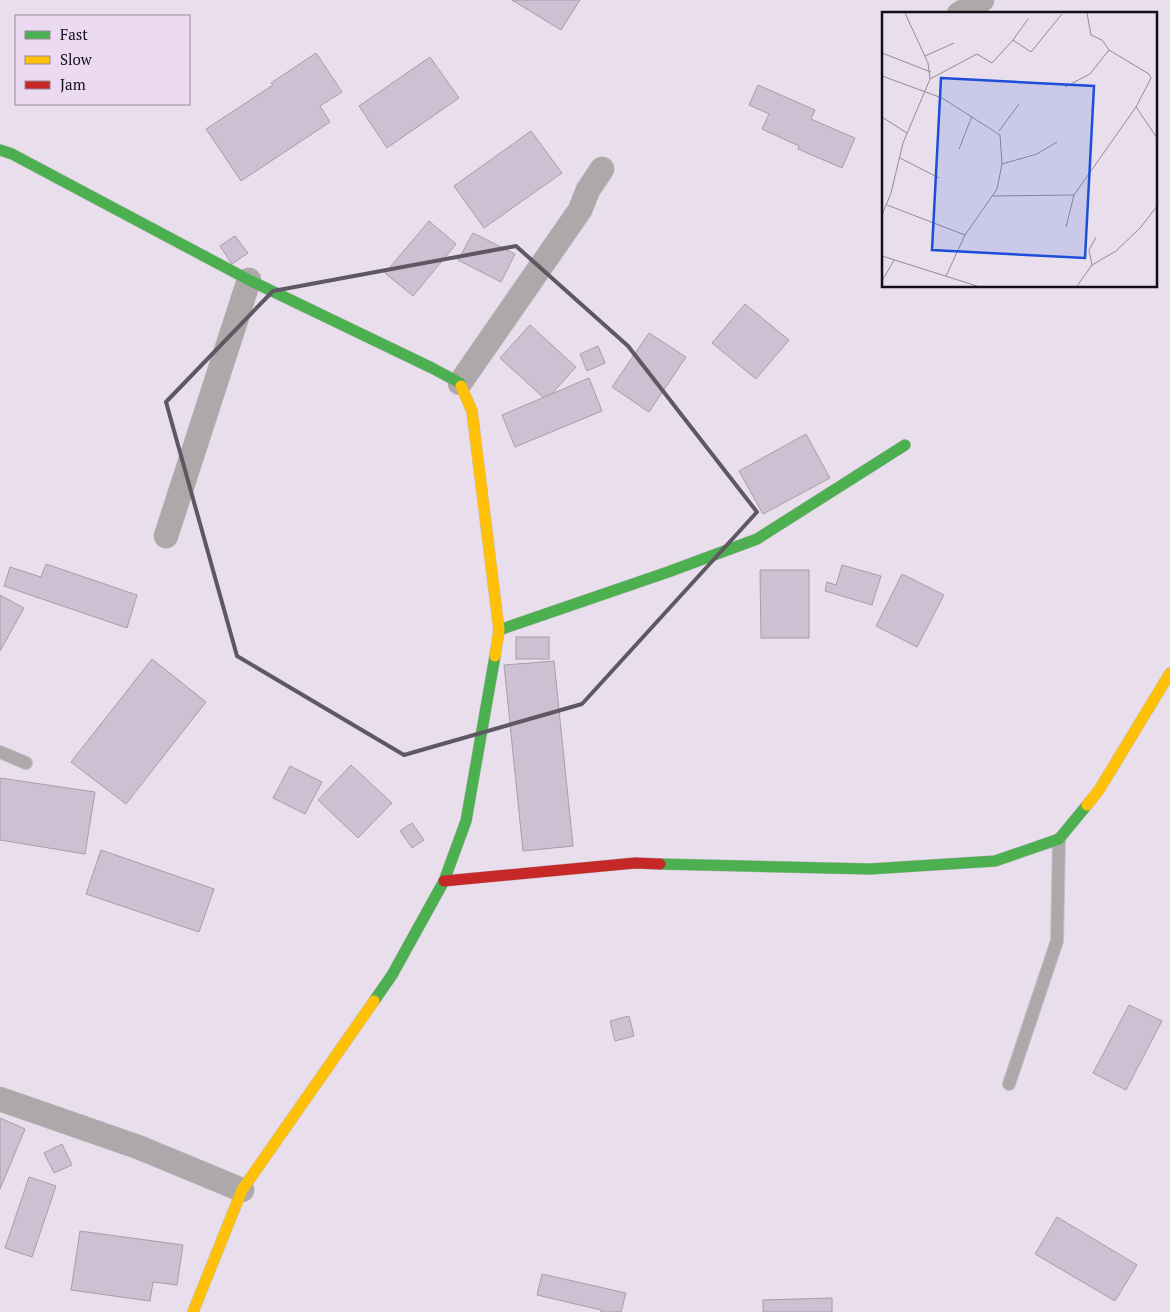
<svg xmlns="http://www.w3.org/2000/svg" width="1170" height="1312" viewBox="0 0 1170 1312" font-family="'PT Serif',serif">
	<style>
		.building { fill: #cfbfd2; stroke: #a59ea7 }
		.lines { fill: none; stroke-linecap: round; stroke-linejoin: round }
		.lane-casing { stroke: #c6bec9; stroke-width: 14 }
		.street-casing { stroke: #c6bec9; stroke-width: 25 }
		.fast-casing { stroke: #c6bec9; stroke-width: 12 }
		.slow-casing { stroke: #c6bec9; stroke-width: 12 }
		.jam-casing { stroke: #c6bec9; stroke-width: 12 }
		.lane { stroke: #ada8a9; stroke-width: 12 }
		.street { stroke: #ada8a9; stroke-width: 24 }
		.fast { stroke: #4caf50; stroke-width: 11 }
		.slow { stroke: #ffc107; stroke-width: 11 }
		.jam { stroke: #c62828; stroke-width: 11 }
		.marked { fill: none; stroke: #5f5762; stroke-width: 4; stroke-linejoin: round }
		.inset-road { fill: none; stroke: #948b97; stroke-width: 1 }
		.view { fill: #1d4ed8; fill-opacity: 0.15; stroke: #1d4ed8; stroke-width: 2.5 }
		.inset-edge { fill: none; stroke: #150e17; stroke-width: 2.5 }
	</style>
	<rect width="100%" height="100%" fill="#e9dfec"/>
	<g class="building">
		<path d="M512 0H580L561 30Z"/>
		<path d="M316 53 342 92 320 106 330 122 241 181 206 129 273 85 271 83Z"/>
		<path d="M430 57 459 98 387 148 359 106Z"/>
		<path d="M758 85 815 110 811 119 855 138 842 168 798 149 799 146 762 129 769 114 749 105Z"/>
		<path d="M531 131 562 173 484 228 454 186Z"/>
		<path d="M429 221 456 244 413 296 385 273Z"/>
		<path d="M473 233 515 254 501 282 458 260Z"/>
		<path d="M235 236 248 253 232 264 220 246Z"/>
		<path d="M745 304 789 340 756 379 712 343Z"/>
		<path d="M530 325 576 367 546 400 500 358Z"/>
		<path d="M649 333 686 357 649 412 612 387Z"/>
		<path d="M598 346 605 363 587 371 580 354Z"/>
		<path d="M589 378 602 411 515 447 502 415Z"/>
		<path d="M806 434 830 478 763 514 739 471Z"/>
		<path d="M46 564 137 595 127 628 4 586 10 567 41 577Z"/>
		<path d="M842 565 881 576 872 605 825 591 827 582 836 585Z"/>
		<path d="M760 570H809V638H761Z"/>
		<path d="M902 574 944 595 917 647 876 626Z"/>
		<path d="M0 595 24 608 0 651Z"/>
		<rect x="516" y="637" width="33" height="22"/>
		<path d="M152 659 206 702 126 804 71 762Z"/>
		<path d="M554 661 573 846 523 851 504 665Z"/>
		<path d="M351 765 392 803 358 838 318 800Z"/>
		<path d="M290 766 322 782 305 814 273 798Z"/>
		<path d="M0 778 95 792 85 854 0 840Z"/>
		<path d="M412 823 424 840 412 848 400 831Z"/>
		<path d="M101 850 214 889 199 932 86 894Z"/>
		<path d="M1129 1005 1162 1021 1126 1090 1093 1073Z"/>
		<path d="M629 1016 634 1036 615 1041 610 1021Z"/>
		<path d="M0 1118 25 1129 0 1189Z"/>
		<path d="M62 1144 72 1165 54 1173 44 1153Z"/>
		<path d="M29 1177 56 1186 32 1257 5 1248Z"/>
		<path d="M1057 1217 1137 1265 1115 1301 1035 1254Z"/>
		<path d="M80 1231 183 1245 177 1285 153 1282 150 1301 71 1290Z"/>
		<path d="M542 1274 626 1293 621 1312H601V1310L537 1295Z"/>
		<path d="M832 1298V1312H763V1300Z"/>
	</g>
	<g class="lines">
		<g class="lane-casing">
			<g id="lane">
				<path d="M0 752 26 763"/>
				<path d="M1009 1084 1057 941 1059 839"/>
			</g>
		</g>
		<g class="street-casing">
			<g id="street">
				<path d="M959 14 982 0"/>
				<path d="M460 383 580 210 588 190 602 169"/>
				<path d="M166 536 249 280"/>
				<path d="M0 1099 138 1147 242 1190"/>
			</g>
		</g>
		<g class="fast-casing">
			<g id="fast">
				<path d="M0 150 12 154 249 280 432 368 460 383 461 386"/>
				<path d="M499 630 668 572 757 539 905 445"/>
				<path d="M660 864 870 869 995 861 1059 839 1087 805"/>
				<path d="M374 1001 392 975 444 881 466 821 495 656"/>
			</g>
		</g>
		<g class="slow-casing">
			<g id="slow">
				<path d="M461 386 472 411 499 630 495 656"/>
				<path d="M1087 805 1099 790 1170 673"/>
				<path d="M193 1312 242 1190 374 1001"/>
			</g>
		</g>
		<g class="jam-casing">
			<path id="jam" d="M444 881 635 863 660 864"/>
		</g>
		<use href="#lane" class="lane"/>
		<use href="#street" class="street"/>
		<use href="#fast" class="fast"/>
		<use href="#slow" class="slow"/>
		<use href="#jam" class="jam"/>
	</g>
	<path class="marked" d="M516 246 628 346 757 512 582 704 404 755 237 656 166 402 273 291Z"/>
	<g transform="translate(882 12)">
		<rect width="275" height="275" fill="#e9dfec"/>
		<path class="inset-road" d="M131 28 146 7M0 41 49 60M43 44 72 31M0 64 60 86 118 123 120 152 115 177 83 223 64 264M48 67 95 42 110 51 131 28 149 40 180 2M183 75 208 62 227 38M254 95 275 126M0 105 25 121M117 119 137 92M77 137 90 104M18 146 57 166M120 152 155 142 175 130M111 184 192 183 254 95 269 66 267 62 227 38 220 28 209 23 205 1M5 193 83 223M0 203 9 181 21 131 48 67 46 51 23 1M184 215 192 183M0 244 95 274M210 253 207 238 214 225M0 269 12 248M195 274 210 253 234 239 259 215 275 194"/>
		<path class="view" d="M59 66 212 74 203 246 50 238Z"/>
		<rect width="275" height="275" class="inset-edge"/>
	</g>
	<rect x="15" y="15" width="175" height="90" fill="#ecd9f2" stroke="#96889a"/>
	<rect x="25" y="31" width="25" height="8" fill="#4caf50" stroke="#96889a"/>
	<text x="60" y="40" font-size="15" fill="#150e17">Fast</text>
	<rect x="25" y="56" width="25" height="8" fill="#ffc107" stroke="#96889a"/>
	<text x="60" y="65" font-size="15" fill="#150e17">Slow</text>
	<rect x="25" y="81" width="25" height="8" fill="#c62828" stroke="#96889a"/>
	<text x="60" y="90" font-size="15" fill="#150e17">Jam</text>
</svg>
